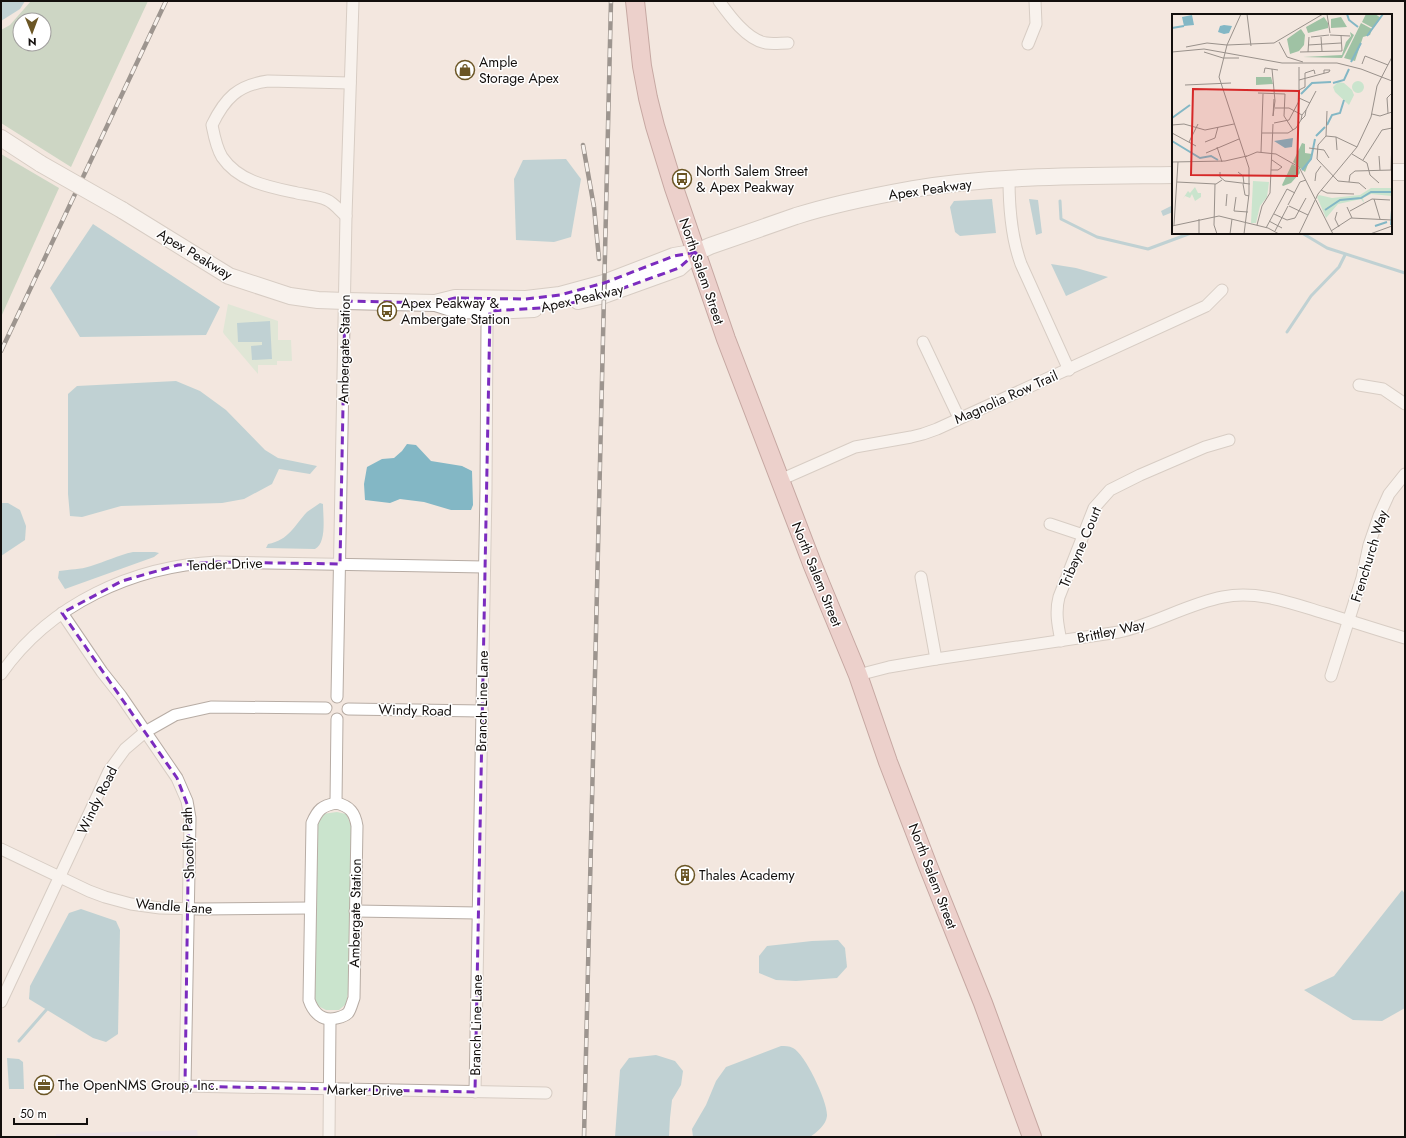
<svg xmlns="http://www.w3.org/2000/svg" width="1406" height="1138" viewBox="0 0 1406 1138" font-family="Jost,sans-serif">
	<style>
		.industrial { fill: #e7dbef }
		.green { fill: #cae4cd }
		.forest { fill: #9fc2a4; fill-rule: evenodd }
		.water { fill: #83b7c5 }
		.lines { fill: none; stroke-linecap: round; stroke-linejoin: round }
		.stream { stroke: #83b7c5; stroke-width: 3 }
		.minor-casing { stroke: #b7aca4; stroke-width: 13 }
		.secondary-casing { stroke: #b7aca4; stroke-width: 18 }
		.primary-casing { stroke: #905a59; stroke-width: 20 }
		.minor { stroke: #fff; stroke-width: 11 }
		.secondary { stroke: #fff; stroke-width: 16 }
		.primary { stroke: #e5b4b4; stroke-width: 18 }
		.rail-casing { stroke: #37322f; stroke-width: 4.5 }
		.rail { stroke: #fff; stroke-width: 3; stroke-dasharray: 9; stroke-linecap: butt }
		.secondary-bridge-casing { stroke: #b7aca4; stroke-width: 18; stroke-linecap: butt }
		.secondary-bridge { stroke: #fff; stroke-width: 16 }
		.marked { fill: none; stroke: #7b2cbf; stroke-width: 3; stroke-dasharray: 8 5; stroke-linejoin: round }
		.labels { text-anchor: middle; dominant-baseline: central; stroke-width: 3; stroke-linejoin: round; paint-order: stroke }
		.poi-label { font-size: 14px; fill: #130f0d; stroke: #fff; text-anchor: start }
		.street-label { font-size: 14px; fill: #130f0d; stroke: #fff }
		.inset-river { fill: none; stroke: #83b7c5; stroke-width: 2 }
		.inset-road { fill: none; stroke: #99918b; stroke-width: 1 }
		.view { fill: #d62828; fill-opacity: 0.15; stroke: #d62828; stroke-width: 2 }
		.inset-edge { fill: none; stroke: #130f0d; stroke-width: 2 }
	</style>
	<rect width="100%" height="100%" fill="#f3e7df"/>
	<path class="industrial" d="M197 1130 198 1137H56V1134Z"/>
	<g class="green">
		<path d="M228 304 278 321V340H291L292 361H277V365H258V374L224 334 223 332Z"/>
		<path d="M337 812 346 814 351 825 352 834 348 993 346 1004 339 1010H326L318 1006 315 999V991L317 828 318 819 322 814Z"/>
	</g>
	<g class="forest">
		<path d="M31 1H148L71 167 1 123V30L10 25ZM20 20H44V44H20Z"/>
		<path d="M1 154 59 188 1 317Z"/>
	</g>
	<g class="water">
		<path d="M1 1H25L20 9 1 21Z"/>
		<path d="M566 159 581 179 571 237 554 242 516 240 514 179 523 160Z"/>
		<path d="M992 199 996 233 960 236 955 232 950 207 954 201Z"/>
		<path d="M1029 199 1038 200 1042 233 1036 235Z"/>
		<path d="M1173 205V212L1163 216 1161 211Z"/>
		<path d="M93 224 220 307 206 335 80 337 50 288Z"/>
		<path d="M1051 264 1076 268 1108 277 1066 296Z"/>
		<path d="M270 321 272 359 252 360 251 346 262 345V342H238L237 323Z"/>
		<path d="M176 381 200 391 226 410 265 450 278 458 317 466 310 474 279 469 272 484 244 499 222 503 121 506 82 517 70 516 68 494V394L77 386Z"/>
		<path d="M407 444 416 445 431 461 462 466 472 471 473 505 471 510H451L424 502 400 499 390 503 365 500 364 484 367 467 382 459 394 458 402 451Z"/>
		<path d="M1 503H8L20 510 26 526 25 540 1 556Z"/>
		<path d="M320 503 323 504C323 516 327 543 315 549L266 548 268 544C289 540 294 526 307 512 311 509 316 506 320 503Z"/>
		<path d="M133 552H155L159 553 154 557 65 589 58 578 59 571C71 569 79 570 91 566 105 562 118 555 133 552Z"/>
		<path d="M1402 890 1405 894V1008L1382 1021 1353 1020 1304 990 1334 976Z"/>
		<path d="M81 909 116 921 120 930 118 1034 106 1042 93 1038 29 999 30 986 69 913Z"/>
		<path d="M838 940 845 948 847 967 837 978 796 981 776 980 759 973V956L767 946 812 941Z"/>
		<path d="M781 1046C785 1046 789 1046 793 1048 805 1054 828 1102 827 1116 826 1125 817 1132 810 1137H693L692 1129 706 1105 716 1081 726 1067Z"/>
		<path d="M656 1055 675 1061 683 1071 681 1085 672 1100 670 1118 669 1137H615L620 1070 629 1058Z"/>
		<path d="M7 1058 19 1059 23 1062 24 1089H9Z"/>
	</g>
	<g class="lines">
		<g class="stream">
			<path d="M1060 201 1061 219 1097 237 1148 249 1191 233"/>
			<path d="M1302 233 1327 248 1405 273"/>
			<path d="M1287 332 1311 296 1339 267 1345 255"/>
			<path d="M19 1041 47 1009"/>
		</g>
		<g class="minor-casing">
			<g id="minor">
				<path d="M719 1C729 15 747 40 766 43 773 44 781 43 788 43"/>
				<path d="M1028 44 1036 24 1035 1"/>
				<path d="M1009 179C1009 208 1011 237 1021 264L1069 370"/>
				<path d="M346 216C340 211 334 203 327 200 318 196 307 195 297 193 269 187 239 182 222 157 216 147 214 135 212 125 225 98 238 85 268 81L350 83"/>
				<path d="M923 342 959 418"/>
				<path d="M1359 385 1383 389 1405 404"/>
				<path d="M780 480 855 447 911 437 923 434 937 429 1206 306 1222 290"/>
				<path d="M1050 524 1083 535"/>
				<path d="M921 577 936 659"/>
				<path d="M62 613 102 672 121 696 177 778 187 801 190 818 185 1086 546 1093"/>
				<path d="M1061 641C1058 626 1055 612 1059 597L1094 508 1110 490 1140 475 1205 447 1229 440"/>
				<path d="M1 674C50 604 133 566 217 562L484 567"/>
				<path d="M858 675 889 667 936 659 1119 632C1155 624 1187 604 1223 597 1257 590 1291 603 1324 613 1351 621 1378 630 1405 638"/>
				<path d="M1331 676 1362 578 1369 545 1379 516 1389 494 1405 474"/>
				<path d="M337 697 346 216 353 1"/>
				<path d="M348 709 482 711"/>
				<path d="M336 803C350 806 355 813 357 826L354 998C352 1003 351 1009 348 1013 345 1016 341 1017 337 1018 322 1022 313 1012 309 1000L312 823C318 809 322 806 336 803Z"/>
				<path d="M336 803 337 719"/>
				<path d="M1 849 89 891 105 897 131 904 160 908 200 909 310 908"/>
				<path d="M355 911 478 913"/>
				<path d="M1 1002 109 771 125 749 145 732 175 715 211 707 326 708"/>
				<path d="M475 1092 486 489 487 326 490 311"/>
				<path d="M329 1137 330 1020"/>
			</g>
		</g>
		<g class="secondary-casing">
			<g id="secondary">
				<path d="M1 138 41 164"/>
				<path d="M1391 172H1405"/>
				<path d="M122 210 229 276 290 296 318 300 345 301 435 303 457 310 490 311 534 309"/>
				<path d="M578 301 604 295 679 268 697 252"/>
				<path d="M435 303 455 298 526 299 560 295 604 283 674 256 697 252 710 246C738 236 767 226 796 216 834 204 874 196 913 189 999 175 1087 176 1173 175"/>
			</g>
		</g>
		<g class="primary-casing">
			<path id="primary" d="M635 1 642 66 648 98 655 126 674 188 726 339 813 566 858 675 888 762 928 866 983 1003 1032 1137"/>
		</g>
		<use href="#minor" class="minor"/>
		<use href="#secondary" class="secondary"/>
		<use href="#primary" class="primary"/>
		<g class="rail-casing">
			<g id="rail">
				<path d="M583 145 594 207 599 259"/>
				<path d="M1 351 166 1"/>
				<path d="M584 1137 611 1"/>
			</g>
		</g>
		<use href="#rail" class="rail"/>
		<g class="secondary-bridge-casing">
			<path id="secondary-bridge" d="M41 164 122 210"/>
		</g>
		<use href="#secondary-bridge" class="secondary-bridge"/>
	</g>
	<path d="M0 0H1406V1138H0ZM697 252 679 268 604 295 555 307 490 311 475 1092 185 1086 189 809 177 778 62 613 122 581 178 565 217 562 340 564 345 301 435 303 455 298 526 299 560 295 604 283 674 256Z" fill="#f3e7df" fill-opacity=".55" fill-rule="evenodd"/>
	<path class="marked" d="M697 252 679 268 604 295 555 307 490 311 475 1092 185 1086 189 809 177 778 62 613 122 581 178 565 217 562 340 564 345 301 435 303 455 298 526 299 560 295 604 283 674 256Z"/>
	<defs>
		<g id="shop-ring" transform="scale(1)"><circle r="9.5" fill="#fff" stroke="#6b5625" stroke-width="1.5"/><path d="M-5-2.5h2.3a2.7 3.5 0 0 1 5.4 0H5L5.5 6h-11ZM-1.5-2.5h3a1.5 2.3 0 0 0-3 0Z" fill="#6b5625"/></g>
		<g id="bus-ring" transform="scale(1)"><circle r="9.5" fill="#fff" stroke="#6b5625" stroke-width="1.5"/><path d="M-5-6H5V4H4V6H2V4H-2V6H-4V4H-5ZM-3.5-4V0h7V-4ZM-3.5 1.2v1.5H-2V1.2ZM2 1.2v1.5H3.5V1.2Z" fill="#6b5625"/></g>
		<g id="building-ring" transform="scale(1)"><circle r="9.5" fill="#fff" stroke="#6b5625" stroke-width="1.5"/><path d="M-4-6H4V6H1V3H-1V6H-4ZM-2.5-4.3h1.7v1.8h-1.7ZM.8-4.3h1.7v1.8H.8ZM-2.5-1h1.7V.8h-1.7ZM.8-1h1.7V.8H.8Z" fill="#6b5625"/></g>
		<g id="office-ring" transform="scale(1)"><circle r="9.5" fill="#fff" stroke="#6b5625" stroke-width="1.5"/><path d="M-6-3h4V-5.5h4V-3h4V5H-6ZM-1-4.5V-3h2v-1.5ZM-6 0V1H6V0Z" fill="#6b5625"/></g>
	</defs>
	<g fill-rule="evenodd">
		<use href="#shop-ring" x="465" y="70"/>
		<use href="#bus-ring" x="682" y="179"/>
		<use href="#bus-ring" x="387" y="311"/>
		<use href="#building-ring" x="685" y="875"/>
		<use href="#office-ring" x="44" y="1085"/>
	</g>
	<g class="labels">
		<g class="poi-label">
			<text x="479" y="62">Ample<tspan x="479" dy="16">Storage Apex</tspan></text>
			<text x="696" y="171">North Salem Street<tspan x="696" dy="16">&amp; Apex Peakway</tspan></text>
			<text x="401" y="303">Apex Peakway &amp;<tspan x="401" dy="16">Ambergate Station</tspan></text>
			<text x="699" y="875">Thales Academy</text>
			<text x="58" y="1085">The OpenNMS Group, Inc.</text>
		</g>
		<g class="street-label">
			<text transform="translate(930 189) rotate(-8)">Apex Peakway</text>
			<text transform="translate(195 254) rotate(31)">Apex Peakway</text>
			<text transform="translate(702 271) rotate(71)">North Salem Street</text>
			<text transform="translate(582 298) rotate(-13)">Apex Peakway</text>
			<text transform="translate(344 349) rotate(-89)">Ambergate Station</text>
			<text transform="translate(1006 397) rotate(-24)">Magnolia Row Trail</text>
			<text transform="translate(1080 547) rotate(-67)">Tribayne Court</text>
			<text transform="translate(1369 556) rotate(-73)">Frenchurch Way</text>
			<text transform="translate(225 564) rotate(-2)">Tender Drive</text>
			<text transform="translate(817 574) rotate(68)">North Salem Street</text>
			<text transform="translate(1111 631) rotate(-12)">Brittley Way</text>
			<text transform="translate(482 701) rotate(-89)">Branch Line Lane</text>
			<text transform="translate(415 710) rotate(1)">Windy Road</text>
			<text transform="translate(97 800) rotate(-64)">Windy Road</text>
			<text transform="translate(188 843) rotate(-92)">Shoofly Path</text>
			<text transform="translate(933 876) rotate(69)">North Salem Street</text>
			<text transform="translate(174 906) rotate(4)">Wandle Lane</text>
			<text transform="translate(355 913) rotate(-89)">Ambergate Station</text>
			<text transform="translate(476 1025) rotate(-89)">Branch Line Lane</text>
			<text transform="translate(365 1090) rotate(1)">Marker Drive</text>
		</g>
	</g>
	<g transform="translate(1172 14)">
		<rect width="220" height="220" fill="#f3e7df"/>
		<path d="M180 73a6 6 0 1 1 12 0a6 6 0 1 1-12 0ZM166 68 172 69 180 76 182 81 177 91 163 78 161 73ZM81 167 97 168 95 183 88 192 84 209H79ZM23 173 26 179H29V183L23 187 20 180 18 184 13 182 10 186 16 177 18 179ZM199 174H220V182L199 180 191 184 192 189 189 185 166 190 154 204 145 183 147 181 160 184 188 181Z" fill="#cae4cd"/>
		<path d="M194 0H203L209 4 201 14 190 8ZM152 3 156 9V14L136 19 134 13ZM169 3 175 13 159 14V5ZM189 9 200 15 198 21 191 23 183 47 172 44ZM129 15 133 21 132 31 127 37 118 40 115 25ZM178 18 182 21 170 44 131 43 170 41 174 28 179 22ZM84 63H99L101 70 84 71ZM130 129 133 130V139L140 140 133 158 121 148ZM120 150 127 154 128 159 119 169 111 172 110 171Z" fill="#9fc2a4"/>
		<path d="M20 1 22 11 12 12 10 3ZM48 12 52 11 60 12 57 19 52 20 46 18ZM121 124 120 133 113 134 102 127Z" fill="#83b7c5"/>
		<path class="inset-river" d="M175 0 177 6 186 13M0 14 12 12M195 22 211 0M179 48 189 29M161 69 172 66 177 55M129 80 140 69 159 68M0 104 18 91M155 111 160 101 168 99 172 86M144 122 153 113M0 127 28 144 39 142 46 146M130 156 139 145 143 125M153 196 168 186 189 184 199 178H220M219 211 220 196M203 212 215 208"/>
		<path class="inset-road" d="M69 0 55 31 47 63 77 154V180L72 220M75 0 79 32M155 0 158 19M158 21 178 22M139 23 157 21M149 23 150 37M107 28 115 43 131 48M55 31 102 29 151 0M136 31 169 29M14 33 35 29 55 31M0 38 32 35 110 49H165L189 55 220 67M32 38 51 44H67M128 38 170 37 169 21M136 38 137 23M190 50 193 42 216 51M100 55 103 87 101 102 102 85M92 59 93 54 106 56M127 66 157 58 158 56H152V59M13 71 59 69M127 76 133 73V59L142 56 143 60M86 79 113 80 112 102 121 116M127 84 138 89M103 94H117L130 101M134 96 133 102 129 106 130 101ZM134 96 144 77M216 99 215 84 220 79M200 100 208 102 220 98M102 109 117 106 127 87V53M0 111 12 110 33 116 62 110M0 119 24 132M90 119H116L124 114 129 106M154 122 155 97M164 123 165 136M17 128 26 110M33 128 43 124 46 113M45 133 50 148M185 133 164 123 154 122 146 131 145 145 166 167 187 169 194 175M137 134 152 136 157 144M89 138 91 80M34 139 67 125M180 140 195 149 198 161 207 169M207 142 208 156M73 143 85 138 104 140 127 153 161 220M191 146 210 116 220 114M0 148 53 147 75 142M99 156H106L110 153 100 146M219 156 220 125M48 158V163L53 167 78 170M66 158 71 162 72 170M143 167 144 159 149 152M5 168 44 170 50 166M177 168 178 161 183 157 220 156M43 170 42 211 45 220M71 170 73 181 77 182M149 176 155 179 182 180M64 183 62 197 76 198M202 185 208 205M116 191 128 168 134 166M54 192 55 180M117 192 136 201M175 193 180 204M178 197 200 185 218 186M165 198 163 205 167 213M102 200 115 206 123 204 134 184M27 205V220M97 207 110 214M2 211 6 148M85 211 90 192 98 179 101 110M0 212 47 202 96 214 107 220M94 214 115 175 123 179M103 217 116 192M159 217 179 204 220 206M58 220 60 205M127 220 146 180 185 133 199 103 205 72 220 43M198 220 220 212"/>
		<path class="view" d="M21 75 127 77 125 162 19 161Z"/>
		<rect width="220" height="220" class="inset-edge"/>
	</g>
	<rect width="1406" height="1138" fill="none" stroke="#130f0d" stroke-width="4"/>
	<g transform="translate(32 32) rotate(179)"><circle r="19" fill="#ffffff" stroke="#a19f9e"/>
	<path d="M0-3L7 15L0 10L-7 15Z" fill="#6b5625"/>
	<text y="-6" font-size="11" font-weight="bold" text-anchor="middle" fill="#130f0d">N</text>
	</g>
	<path d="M14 1118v6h73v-6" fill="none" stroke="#130f0d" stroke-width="2"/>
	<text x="20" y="1118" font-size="12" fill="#130f0d" stroke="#ffffff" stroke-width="3" paint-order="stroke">50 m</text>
</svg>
